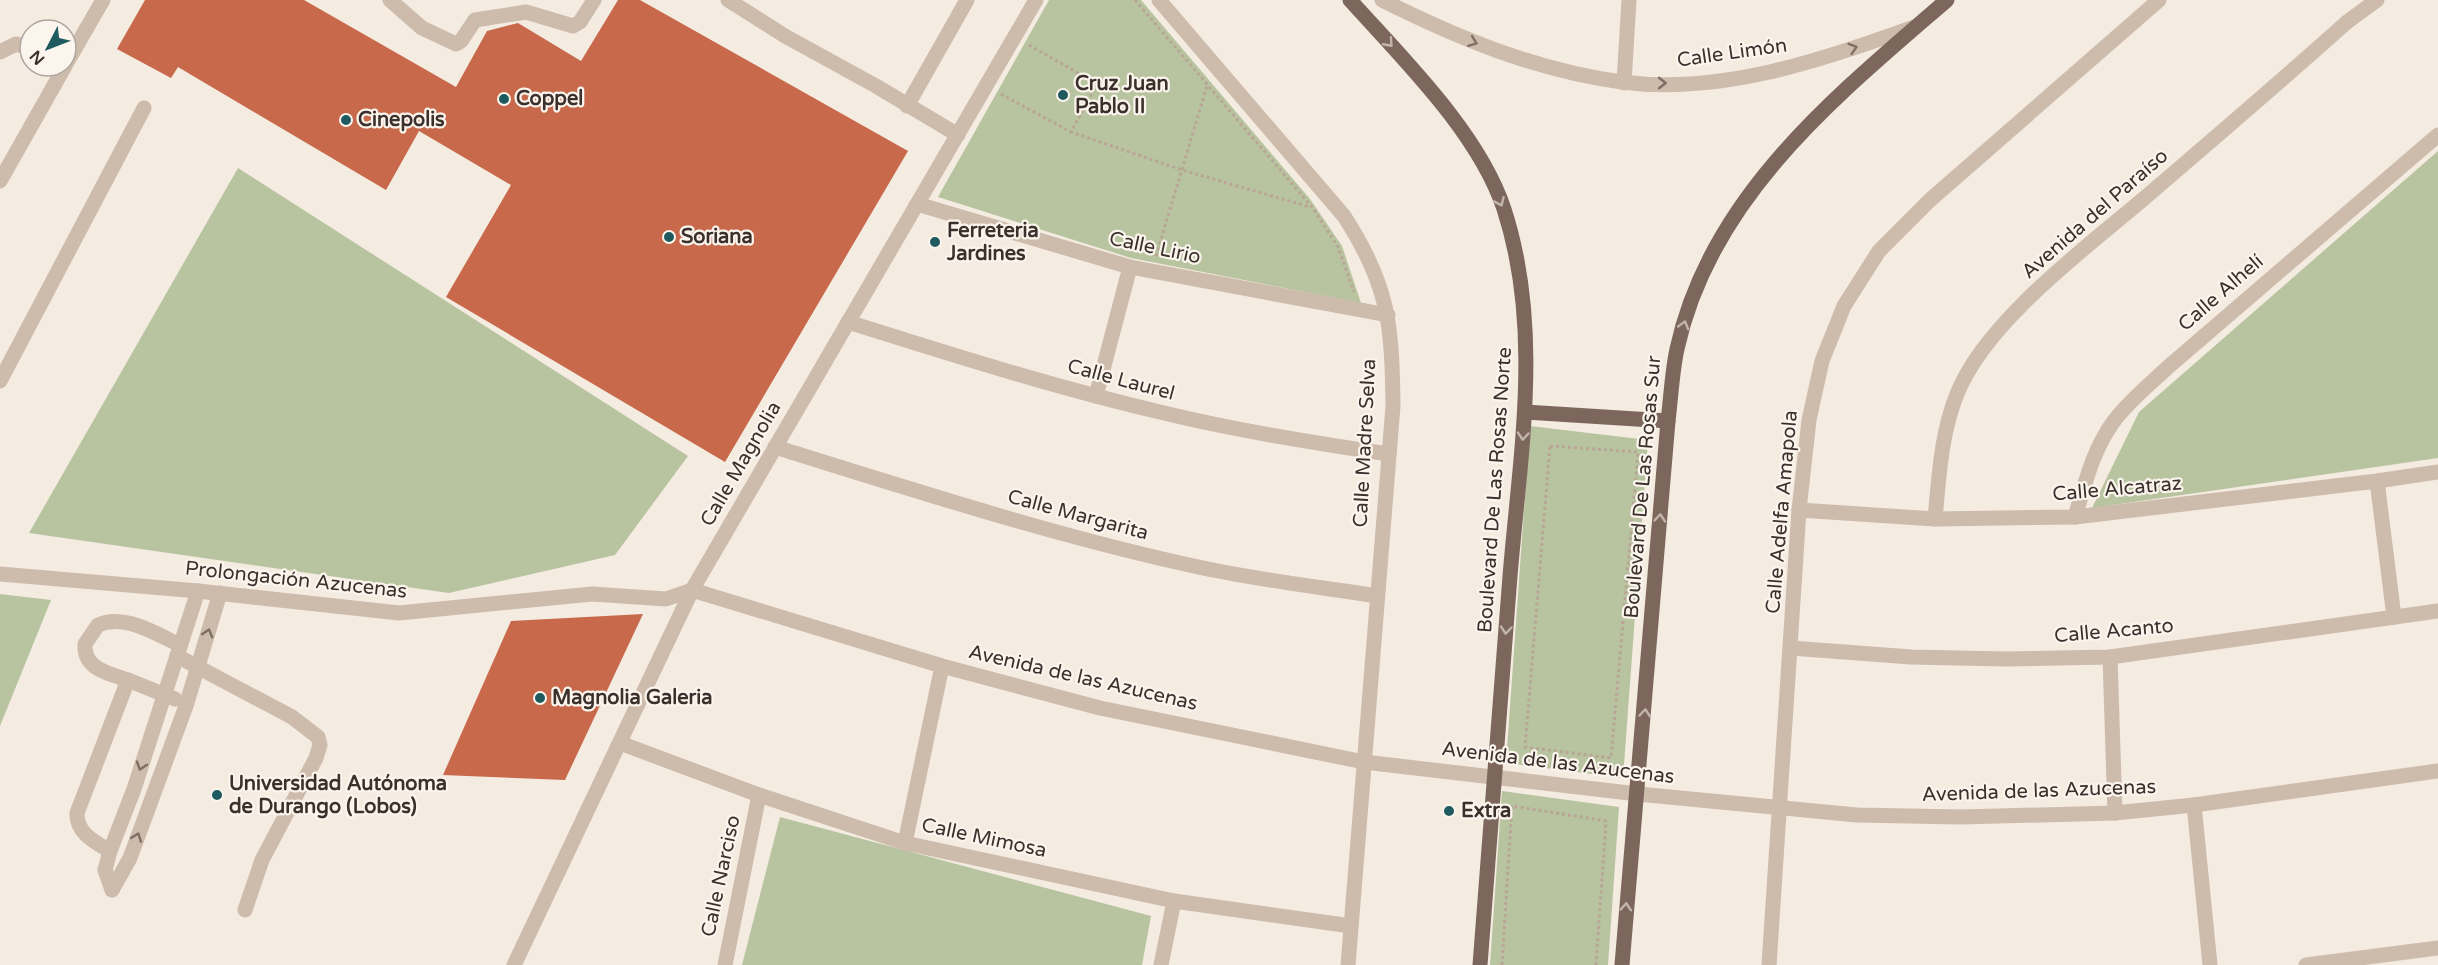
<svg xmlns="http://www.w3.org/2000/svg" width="2438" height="965" viewBox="0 0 2438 965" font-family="'Varela Round',sans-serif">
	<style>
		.green { fill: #b8c4a0 }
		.building { fill: #c8694b }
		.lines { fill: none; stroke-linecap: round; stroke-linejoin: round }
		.path { stroke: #b9a596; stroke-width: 3; stroke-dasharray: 3 3; stroke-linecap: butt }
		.minor { stroke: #cdbbac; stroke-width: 15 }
		.major { stroke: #7d675c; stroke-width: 15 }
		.oneway { stroke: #7d6f65 }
		.oneway2 { stroke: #c2b5ac }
		.poi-dot { fill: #1f5a5e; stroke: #fbf5ee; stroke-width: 2 }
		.labels { text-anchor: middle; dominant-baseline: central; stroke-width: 4.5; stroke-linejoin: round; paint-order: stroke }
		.street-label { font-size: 20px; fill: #3b302b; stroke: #fbf5ee }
		.poi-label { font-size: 20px; font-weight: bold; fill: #3b302b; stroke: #fbf5ee; text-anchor: start }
	</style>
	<rect width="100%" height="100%" fill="#f4ebe1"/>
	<g class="green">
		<path d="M1049 0H1141L1310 199 1342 246 1361 303 1131 258 938 197Z"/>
		<path d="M2438 151V458L2092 508 2139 412Z"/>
		<path d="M238 168 688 456 615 555 449 593 29 533Z"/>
		<path d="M1530 426 1648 440 1623 778 1506 763Z"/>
		<path d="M0 594 51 600 0 726Z"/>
		<path d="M1502 791 1619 807 1608 965H1490Z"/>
		<path d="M780 817 1151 916 1142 965H742Z"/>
	</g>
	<g class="building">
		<path d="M145 0H304L456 87 487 31 518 23 581 61 618 0H640L908 151 725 462 446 297 511 185 419 131 386 190 178 67 171 78 117 49Z"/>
		<path d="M643 614 565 780 443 775 511 621Z"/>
	</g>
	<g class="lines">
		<g class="path">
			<path d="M1135 0 1312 207 1338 247 1354 292"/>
			<path d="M1029 45 1097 84 1071 132 1182 170 1310 207"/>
			<path d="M1001 94 1071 132"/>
			<path d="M1156 256 1207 86"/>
			<path d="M1550 446 1638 452 1611 758 1525 747Z"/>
			<path d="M1502 965 1512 806 1606 821 1596 965"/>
		</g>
		<g class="minor">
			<path d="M390 0 422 28 456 44 461 41 475 20 526 12 573 26 580 22 594 0"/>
			<path d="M728 0 785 36 876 86 958 135"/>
			<path d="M1159 0 1344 216C1389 285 1392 325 1393 406L1348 965"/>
			<path d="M1382 0C1458 38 1537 71 1622 82 1720 95 1823 60 1914 27"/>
			<path d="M0 52 16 44 30 48"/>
			<path d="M66 64 103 0"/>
			<path d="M1624 83 1629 0"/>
			<path d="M907 106 967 0"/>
			<path d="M0 181 65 66"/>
			<path d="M917 204 1130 267 1388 315"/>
			<path d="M848 322C953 355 1057 388 1164 413 1238 431 1313 443 1389 454"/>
			<path d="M0 381 144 108"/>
			<path d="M1096 396 1130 267"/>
			<path d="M775 447C917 491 1058 537 1203 568 1260 580 1319 587 1377 596"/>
			<path d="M2377 481 2394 617"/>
			<path d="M1799 510 1935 519 2075 517 2377 481 2438 472"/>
			<path d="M2075 517C2085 484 2093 449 2114 421 2129 401 2149 385 2167 368L2438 135"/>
			<path d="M1935 519C1939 477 1941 433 1957 394 1985 323 2083 250 2141 201 2210 142 2279 83 2347 22L2377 0"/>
			<path d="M0 574 198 591 399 613 592 594 666 599 692 590"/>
			<path d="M692 590 942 666 1100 708 1364 762 1638 794 1857 815 1961 817 2115 813 2194 805 2438 771"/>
			<path d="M1791 648 1911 657 2006 659 2110 657 2438 611"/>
			<path d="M177 656 292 717 318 737 320 745 316 758 262 860 245 910"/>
			<path d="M2110 657 2115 813"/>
			<path d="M128 680C110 674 83 669 85 644L98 625C124 613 156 634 180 645"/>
			<path d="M620 743 759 795 905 843 1174 901 1351 926"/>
			<path d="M2194 805 2210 965"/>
			<path d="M905 843 942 666"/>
			<path d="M110 851C95 842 76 833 77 813L128 680 175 699"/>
			<path d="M112 890 130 858 186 706 220 593"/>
			<path d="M112 890 105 870 110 851 134 789 198 591"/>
			<path d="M514 965 692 590 1036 0"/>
			<path d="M725 965 759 795"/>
			<path d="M1161 965 1174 901"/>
			<path d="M1769 965 1799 510 1809 420 1822 361 1844 306 1879 251 1930 200 2159 0"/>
			<path d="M2306 965 2438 948"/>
		</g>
		<g class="major">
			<path d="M1350 0C1403 59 1479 133 1504 209 1543 329 1520 454 1510 576 1500 706 1490 835 1480 965"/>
			<path d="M1525 412 1668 421"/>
			<path d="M1622 965 1668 421C1671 397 1672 372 1677 349 1710 197 1835 97 1947 0"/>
		</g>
	</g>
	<defs><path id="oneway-chevron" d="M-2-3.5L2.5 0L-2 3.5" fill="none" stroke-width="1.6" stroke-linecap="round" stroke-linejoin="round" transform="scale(1.5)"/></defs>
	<g class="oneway">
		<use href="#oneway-chevron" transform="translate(1473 42) rotate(21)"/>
		<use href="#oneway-chevron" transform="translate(1853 48) rotate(-17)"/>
		<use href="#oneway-chevron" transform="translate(1662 83)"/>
		<use href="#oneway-chevron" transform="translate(208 633) rotate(-73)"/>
		<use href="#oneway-chevron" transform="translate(141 766) rotate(108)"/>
		<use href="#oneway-chevron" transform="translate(137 837) rotate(-70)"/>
	</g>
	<g class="oneway2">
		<use href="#oneway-chevron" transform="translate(1389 43) rotate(48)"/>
		<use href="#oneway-chevron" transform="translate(1500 202) rotate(66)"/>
		<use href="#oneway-chevron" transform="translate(1684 325) rotate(-74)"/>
		<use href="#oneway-chevron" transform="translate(1523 436) rotate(95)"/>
		<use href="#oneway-chevron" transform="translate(1660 518) rotate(-85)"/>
		<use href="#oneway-chevron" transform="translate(1506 630) rotate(95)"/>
		<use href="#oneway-chevron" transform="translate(1645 713) rotate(-85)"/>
		<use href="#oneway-chevron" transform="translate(1626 907) rotate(-86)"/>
	</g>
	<g class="poi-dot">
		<circle cx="1063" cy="95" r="6"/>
		<circle cx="504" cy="99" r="6"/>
		<circle cx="346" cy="120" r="6"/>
		<circle cx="669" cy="237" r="6"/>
		<circle cx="935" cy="242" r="6"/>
		<circle cx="540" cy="698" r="6"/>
		<circle cx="217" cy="795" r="6"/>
		<circle cx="1449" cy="811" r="6"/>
	</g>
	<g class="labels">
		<g class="street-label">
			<text transform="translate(1732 53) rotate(-8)">Calle Limón</text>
			<text transform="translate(2095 214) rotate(-41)">Avenida del Paraíso</text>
			<text transform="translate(1155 248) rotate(12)">Calle Lirio</text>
			<text transform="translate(2221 293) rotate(-41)">Calle Alhelí</text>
			<text transform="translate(1121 380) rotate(15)">Calle Laurel</text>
			<text transform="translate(1365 443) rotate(-87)">Calle Madre Selva</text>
			<text transform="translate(741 464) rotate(-60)">Calle Magnolia</text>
			<text transform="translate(1643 487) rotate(-85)">Boulevard De Las Rosas Sur</text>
			<text transform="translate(2117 489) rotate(-5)">Calle Alcatraz</text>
			<text transform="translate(1495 490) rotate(-86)">Boulevard De Las Rosas Norte</text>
			<text transform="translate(1782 512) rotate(-85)">Calle Adelfa Amapola</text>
			<text transform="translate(1078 515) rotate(15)">Calle Margarita</text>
			<text transform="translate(296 580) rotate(6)">Prolongación Azucenas</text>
			<text transform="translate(2114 631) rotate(-5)">Calle Acanto</text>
			<text transform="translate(1083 678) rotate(13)">Avenida de las Azucenas</text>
			<text transform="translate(1558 763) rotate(7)">Avenida de las Azucenas</text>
			<text transform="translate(2039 791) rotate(-2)">Avenida de las Azucenas</text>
			<text transform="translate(984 838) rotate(12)">Calle Mimosa</text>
			<text transform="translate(721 876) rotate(-78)">Calle Narciso</text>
		</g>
		<g class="poi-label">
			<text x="1075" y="84">Cruz Juan<tspan x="1075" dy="23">Pablo II</tspan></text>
			<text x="516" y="99">Coppel</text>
			<text x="358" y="120">Cinepolis</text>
			<text x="947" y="231">Ferreteria<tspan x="947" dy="23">Jardines</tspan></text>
			<text x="681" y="237">Soriana</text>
			<text x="552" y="698">Magnolia Galeria</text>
			<text x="229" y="784">Universidad Autónoma<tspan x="229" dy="23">de Durango (Lobos)</tspan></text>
			<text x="1461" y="811">Extra</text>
		</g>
	</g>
	<g transform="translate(48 48) rotate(228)"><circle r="28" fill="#fbf5ee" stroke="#aea6a0" stroke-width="1.5"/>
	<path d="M0-4.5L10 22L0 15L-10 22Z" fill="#1f5a5e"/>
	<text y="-9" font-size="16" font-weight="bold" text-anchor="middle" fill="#3b302b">N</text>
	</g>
</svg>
